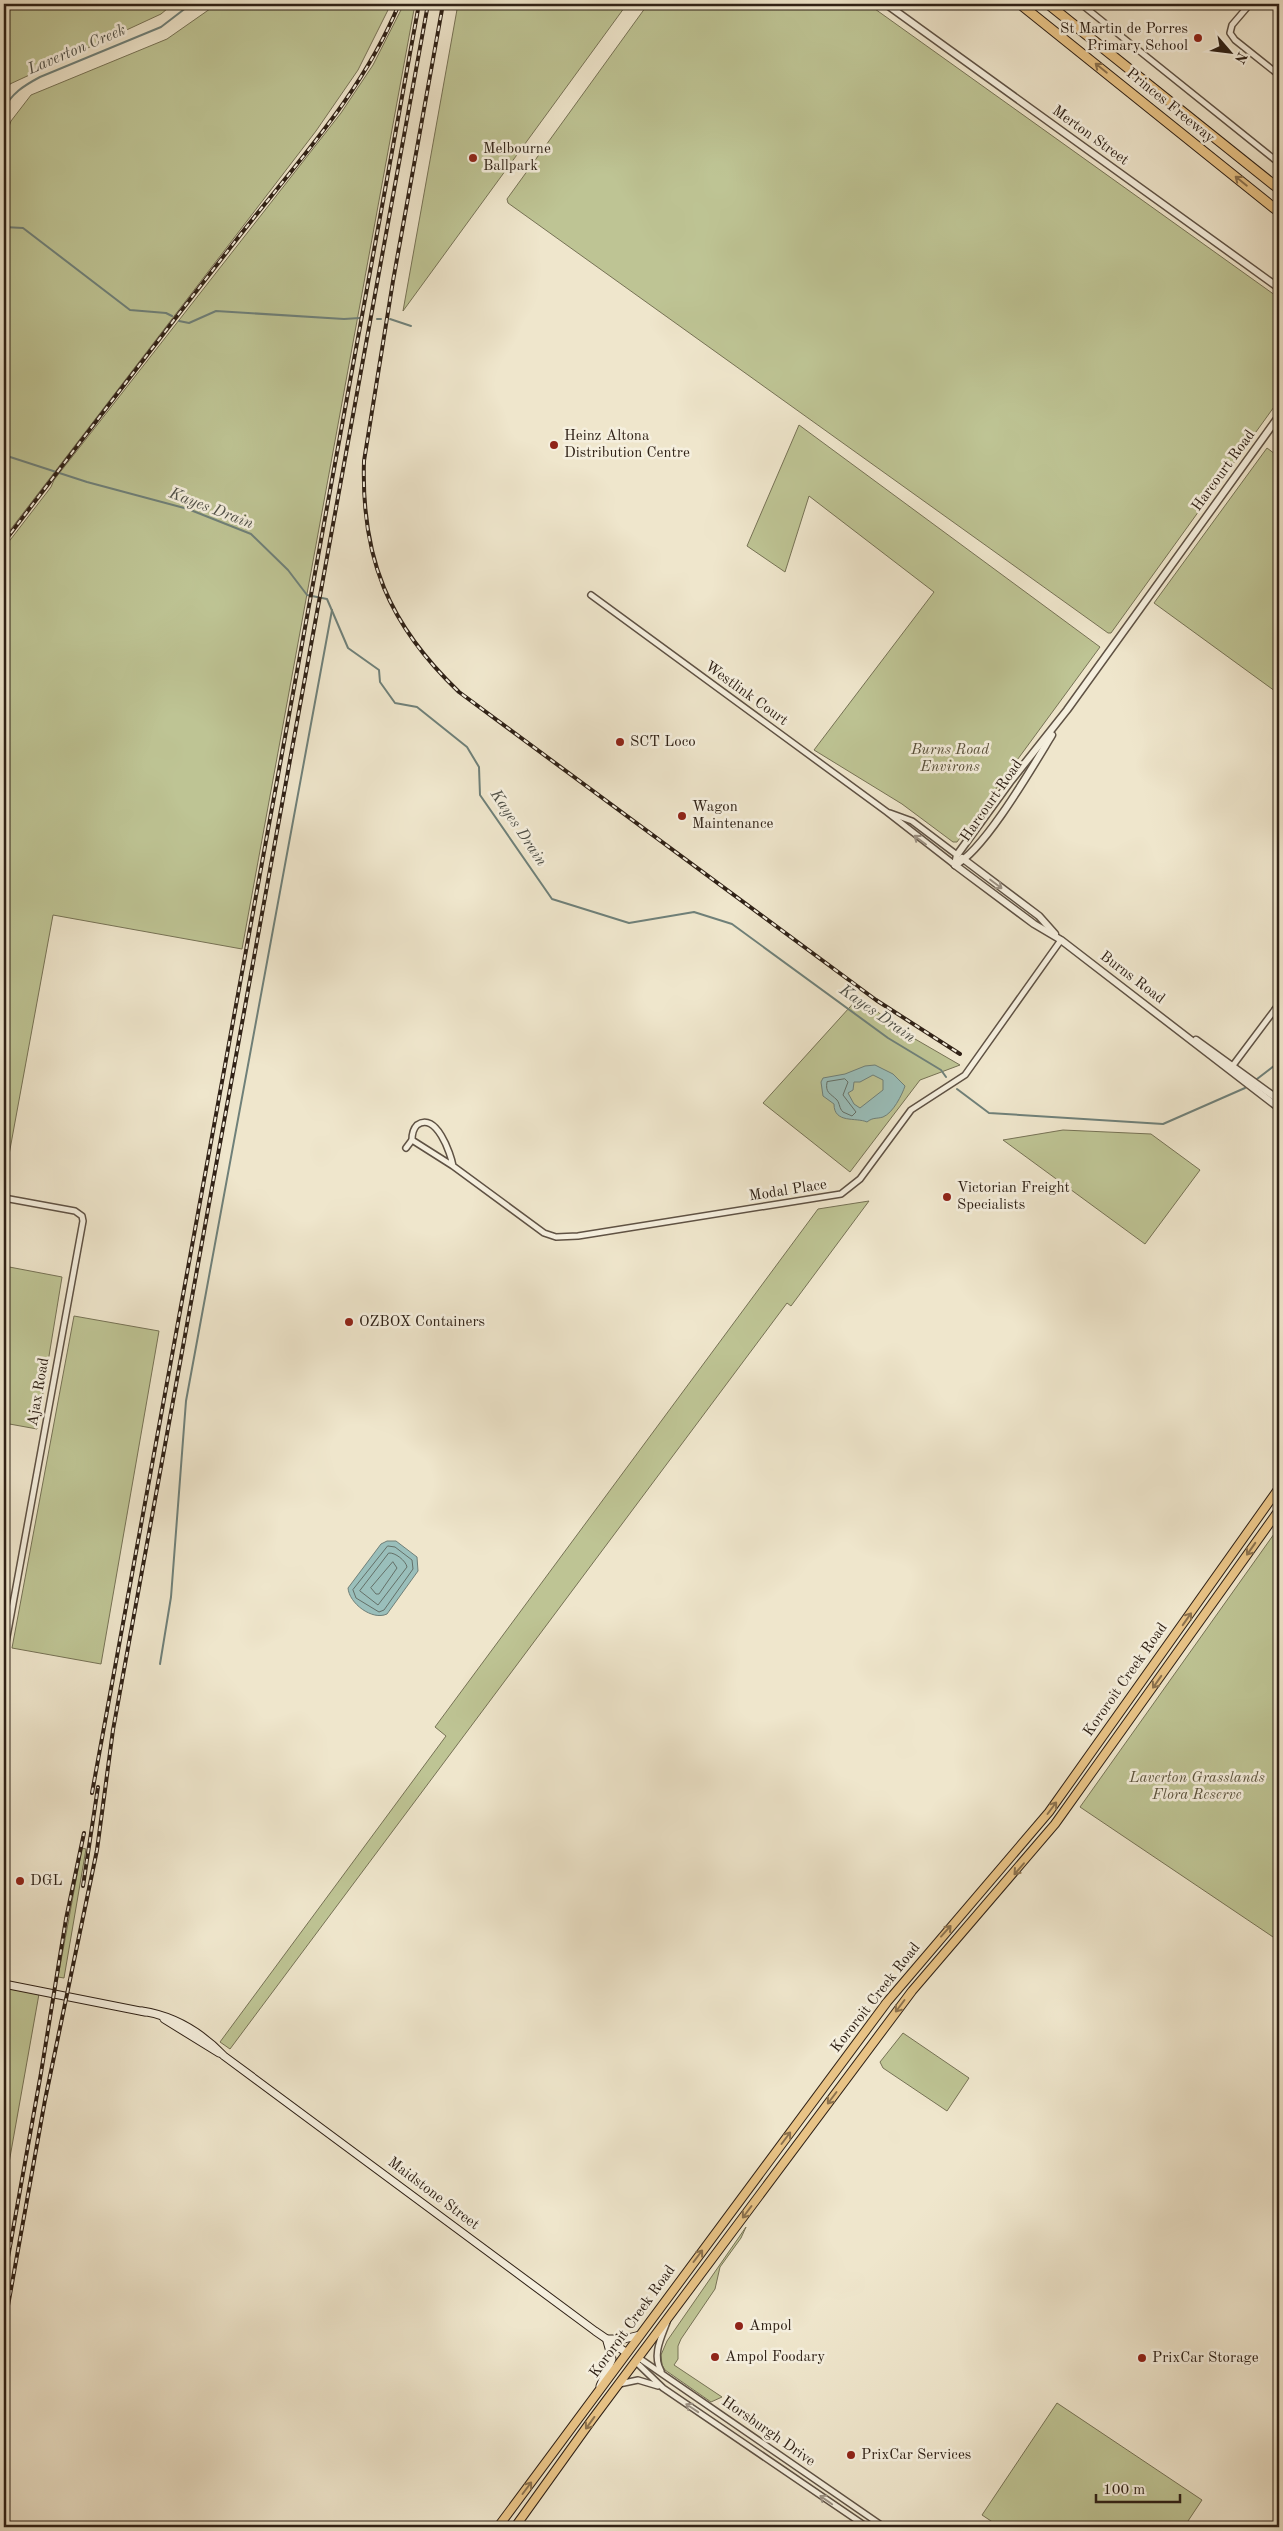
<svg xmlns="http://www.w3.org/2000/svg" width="1283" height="2531" viewBox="0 0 1283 2531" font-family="'Old Standard TT',serif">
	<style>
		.green { fill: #bec494; stroke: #767255 }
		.water { fill: #9abfbb; stroke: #6f8079; fill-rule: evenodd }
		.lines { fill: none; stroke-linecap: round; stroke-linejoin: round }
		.shore { stroke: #647068; stroke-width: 1 }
		.stream { stroke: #6f8079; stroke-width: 2 }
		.minor-casing { stroke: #5f5244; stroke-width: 8 }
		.tertiary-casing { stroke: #5f5244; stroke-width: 9 }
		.secondary-casing { stroke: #2f2116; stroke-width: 9 }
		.primary-casing { stroke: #2f2116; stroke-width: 10 }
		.motorway-casing { stroke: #2f2116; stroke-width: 11 }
		.minor { stroke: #f5efde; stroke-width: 5 }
		.tertiary { stroke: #f5efde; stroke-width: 6 }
		.secondary { stroke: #f5efde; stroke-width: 7 }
		.primary { stroke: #e8c386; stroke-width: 8 }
		.motorway { stroke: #e8c386; stroke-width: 9 }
		.rail-casing { stroke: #2f2116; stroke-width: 4 }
		.rail { stroke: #f5efde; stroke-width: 2; stroke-dasharray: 5.5; stroke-linecap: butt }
		.oneway { stroke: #8c724e }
		.oneway2 { stroke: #9c9284 }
		.poi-dot { fill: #8f2418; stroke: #f5efde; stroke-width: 2 }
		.labels { text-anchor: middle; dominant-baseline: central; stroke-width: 5; stroke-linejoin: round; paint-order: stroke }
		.poi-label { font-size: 15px; fill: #2f2116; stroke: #f5efde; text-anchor: start }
		.street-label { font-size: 15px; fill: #2f2116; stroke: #f5efde }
		.park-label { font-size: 15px; font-style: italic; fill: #5a523c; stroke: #f5efde }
		.water-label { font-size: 16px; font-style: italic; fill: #4f5048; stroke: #f5efde }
	</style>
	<rect width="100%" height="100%" fill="#efe6cc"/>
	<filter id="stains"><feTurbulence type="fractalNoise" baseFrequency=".004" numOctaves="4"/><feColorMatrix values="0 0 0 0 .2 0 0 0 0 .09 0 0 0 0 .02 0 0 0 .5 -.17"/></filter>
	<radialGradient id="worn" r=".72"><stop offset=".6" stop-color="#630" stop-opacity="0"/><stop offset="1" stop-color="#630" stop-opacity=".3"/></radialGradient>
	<g class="green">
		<path d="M4 4H173L161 14 10 84 4 97Z"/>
		<path d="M217 4H391L358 70 316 131 4 538V140L11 121 31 95 167 39Z"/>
		<path d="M404 4H415L242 949 53 915 4 1182V548L51 487 54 480 341 113 373 65Z"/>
		<path d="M458 4H627L403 311Z"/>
		<path d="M648 4H868L1279 298V400L1111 633H1108L508 203 507 199Z"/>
		<path d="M799 425 1100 647 957 842H953L902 804 814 750 934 592 809 496 785 572 747 546Z"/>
		<path d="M1267 448 1279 457V694L1154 603Z"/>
		<path d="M859 997 903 1032 960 1065 920 1080 850 1172 763 1103Z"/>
		<path d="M1063 1130 1151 1134 1200 1170 1145 1244 1003 1140Z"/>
		<path d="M869 1201 791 1306 787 1303 230 2049 220 2042 446 1736 435 1727 818 1209Z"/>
		<path d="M4 1266 62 1277 37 1429 4 1423Z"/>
		<path d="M74 1316 159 1331 101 1664 12 1648Z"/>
		<path d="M1279 1527V1941L1080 1807Z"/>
		<path d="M82 1848 86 1849 64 1978 58 1977Z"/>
		<path d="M4 1988 39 1994 4 2191Z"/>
		<path d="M903 2033 969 2078 947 2111 883 2068 880 2062Z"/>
		<path d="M746 2227 741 2238 720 2267 715 2289 681 2339 678 2346V2359L674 2365 722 2397 711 2402 665 2370 662 2365 661 2355 667 2341Z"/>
		<path d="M1057 2403 1202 2500 1184 2527H1000L982 2515Z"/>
	</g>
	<g class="water">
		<path d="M875 1065 893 1074 905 1086C902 1095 893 1113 883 1117 877 1119 873 1117 867 1122 856 1117 834 1124 834 1104L823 1096 821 1082 823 1078 845 1074 865 1066ZM873 1075 883 1080V1090L860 1108 854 1104 848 1093 853 1090 854 1082H860Z"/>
		<path d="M387 1541H396L417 1557 418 1571 387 1614C372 1621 349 1603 348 1588L381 1544Z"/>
	</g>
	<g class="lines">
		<g class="shore">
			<path d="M845 1079 848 1082 843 1095 856 1112 852 1116 843 1112C839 1108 840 1104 837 1100 830 1093 825 1093 827 1082Z"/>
			<path d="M388 1546 395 1547 412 1560 413 1569 384 1610 379 1612 356 1598 353 1590Z"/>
			<path d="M389 1553C395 1552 406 1561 407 1567L378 1605 360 1591Z"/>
			<path d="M393 1562 397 1568 379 1594H376L371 1588Z"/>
		</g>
		<g class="stream">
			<path d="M4 110C10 94 25 85 40 77L161 27 191 4"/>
			<path d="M4 227 23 228 130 310 166 313 172 316"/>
			<path d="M377 319H381"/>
			<path d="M390 319 411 326"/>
			<path d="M179 321 189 323 216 311 344 319 360 318"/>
			<path d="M4 455 87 482 188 509 251 534 288 570 307 595 327 599 348 648 379 670 380 682 395 703 417 707 467 747 479 767 480 795 552 899 629 923 694 912 732 924 888 1038 941 1070 946 1077"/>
			<path d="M1257 1079 1279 1062"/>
			<path d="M957 1089 989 1113 1163 1124 1245 1088"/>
			<path d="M160 1664 171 1597 186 1401 332 610"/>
		</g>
		<g class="minor-casing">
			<g id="minor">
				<path d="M1081 4 1279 163"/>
				<path d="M1250 4 1232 25 1230 33 1235 40 1279 75"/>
				<path d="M591 595 887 812 955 865"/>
				<path d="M890 813 912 821 957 855"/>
				<path d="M1231 1068 1279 1004"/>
				<path d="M406 1148 412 1140"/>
				<path d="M453 1166 412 1140C412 1134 413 1129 417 1125 436 1111 451 1154 453 1166L544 1233 556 1237 578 1236 841 1194 860 1179 911 1110 965 1075 1061 940"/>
				<path d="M4 1198 75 1211 82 1216 83 1221 4 1653"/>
				<path d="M639 2358 884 2527"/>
				<path d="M636 2362 663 2388 867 2527"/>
				<path d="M661 2371C652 2355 661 2338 667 2322"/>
				<path d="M619 2384 638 2380 658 2386"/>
			</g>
		</g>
		<g class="tertiary-casing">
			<g id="tertiary">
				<path d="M886 4 1279 288"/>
				<path d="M962 858 1039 916 1055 934"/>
				<path d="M955 865 957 855 1010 782 1067 710 1279 416"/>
				<path d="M955 865 1034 924 1061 940 1279 1108"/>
				<path d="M955 865C984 851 1033 766 1052 735"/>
				<path d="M1196 1040 1279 1100"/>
			</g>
		</g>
		<g class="secondary-casing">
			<g id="secondary">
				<path d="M4 1984 145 2012"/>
				<path d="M142 2011C175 2016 201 2032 224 2056L595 2331 627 2353"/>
				<path d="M164 2019 219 2053"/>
				<path d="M607 2339H624L640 2335"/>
				<path d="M600 2386 612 2359 607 2341"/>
			</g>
		</g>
		<g class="primary-casing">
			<g id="primary">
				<path d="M498 2527 887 2002 1049 1812 1279 1488"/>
				<path d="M515 2527 591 2421 912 1991 1055 1824 1279 1510"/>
			</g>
		</g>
		<g class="motorway-casing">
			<g id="motorway">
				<path d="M1020 4 1279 212"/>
				<path d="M1048 4 1279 189"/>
			</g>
		</g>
		<use href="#minor" class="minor"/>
		<use href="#tertiary" class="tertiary"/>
		<use href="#secondary" class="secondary"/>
		<use href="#primary" class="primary"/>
		<use href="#motorway" class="motorway"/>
		<g class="rail-casing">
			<g id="rail">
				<path d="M443 4 393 281 364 461C361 559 389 625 459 692L876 1000 960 1054"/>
				<path d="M4 542C81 441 158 340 237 239 296 163 362 94 399 4"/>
				<path d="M92 1793 419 4"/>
				<path d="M83 1886 98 1787"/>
				<path d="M4 2280 41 2073 66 1919 84 1833"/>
				<path d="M4 2328 45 2100 97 1850 113 1730 428 4"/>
			</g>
		</g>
		<use href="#rail" class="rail"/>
	</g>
	<defs><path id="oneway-shaft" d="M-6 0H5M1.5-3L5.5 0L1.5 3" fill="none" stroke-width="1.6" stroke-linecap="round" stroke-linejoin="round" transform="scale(1.25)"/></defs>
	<g class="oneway">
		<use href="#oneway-shaft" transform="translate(1101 68) rotate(-141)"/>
		<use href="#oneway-shaft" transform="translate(1241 181) rotate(-141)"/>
		<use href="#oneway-shaft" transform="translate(1251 1549) rotate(125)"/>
		<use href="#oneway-shaft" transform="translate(1187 1619) rotate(-55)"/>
		<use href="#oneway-shaft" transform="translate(1157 1682) rotate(125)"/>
		<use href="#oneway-shaft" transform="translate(1052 1808) rotate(-53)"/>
		<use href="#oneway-shaft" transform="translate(1019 1869) rotate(131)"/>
		<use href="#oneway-shaft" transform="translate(946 1931) rotate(-48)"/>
		<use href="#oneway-shaft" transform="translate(900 2006) rotate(127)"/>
		<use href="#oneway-shaft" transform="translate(832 2098) rotate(127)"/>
		<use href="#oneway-shaft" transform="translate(786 2138) rotate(-53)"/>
		<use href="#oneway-shaft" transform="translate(747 2212) rotate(127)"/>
		<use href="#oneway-shaft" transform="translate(698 2256) rotate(-53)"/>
		<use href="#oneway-shaft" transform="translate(590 2423) rotate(126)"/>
		<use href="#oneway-shaft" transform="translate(527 2488) rotate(-53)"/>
	</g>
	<g class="oneway2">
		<use href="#oneway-shaft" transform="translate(920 840) rotate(-143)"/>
		<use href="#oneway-shaft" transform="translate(996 884) rotate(37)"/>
		<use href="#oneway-shaft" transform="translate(692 2408) rotate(-146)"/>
		<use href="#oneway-shaft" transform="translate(826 2500) rotate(-145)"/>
	</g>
	<g class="poi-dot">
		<circle cx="1198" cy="38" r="5"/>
		<circle cx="473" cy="158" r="5"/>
		<circle cx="554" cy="445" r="5"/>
		<circle cx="620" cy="742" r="5"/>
		<circle cx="682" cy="816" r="5"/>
		<circle cx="947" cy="1197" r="5"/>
		<circle cx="349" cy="1322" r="5"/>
		<circle cx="20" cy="1881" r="5"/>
		<circle cx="739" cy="2326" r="5"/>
		<circle cx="715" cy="2357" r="5"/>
		<circle cx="1142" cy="2358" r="5"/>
		<circle cx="851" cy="2455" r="5"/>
	</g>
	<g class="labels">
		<g class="poi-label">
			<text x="1188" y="29" text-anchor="end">St Martin de Porres<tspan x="1188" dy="17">Primary School</tspan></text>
			<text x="483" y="149">Melbourne<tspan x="483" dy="17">Ballpark</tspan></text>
			<text x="564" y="436">Heinz Altona<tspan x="564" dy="17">Distribution Centre</tspan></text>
			<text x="630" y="742">SCT Loco</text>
			<text x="692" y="807">Wagon<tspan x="692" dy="17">Maintenance</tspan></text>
			<text x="957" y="1188">Victorian Freight<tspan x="957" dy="17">Specialists</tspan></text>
			<text x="359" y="1322">OZBOX Containers</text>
			<text x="30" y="1881">DGL</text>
			<text x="749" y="2326">Ampol</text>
			<text x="725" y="2357">Ampol Foodary</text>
			<text x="1152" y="2358">PrixCar Storage</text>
			<text x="861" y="2455">PrixCar Services</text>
		</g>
		<g class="street-label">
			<text transform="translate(1170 106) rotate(39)">Princes Freeway</text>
			<text transform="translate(1090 136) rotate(36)">Merton Street</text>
			<text transform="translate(1224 471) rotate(-54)">Harcourt Road</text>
			<text transform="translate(746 694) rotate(36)">Westlink Court</text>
			<text transform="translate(992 801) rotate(-55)">Harcourt Road</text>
			<text transform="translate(1132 978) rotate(37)">Burns Road</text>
			<text transform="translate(788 1191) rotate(-9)">Modal Place</text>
			<text transform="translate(39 1392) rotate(-80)">Ajax Road</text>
			<text transform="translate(1126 1680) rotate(-55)">Kororoit Creek Road</text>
			<text transform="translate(876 1998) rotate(-52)">Kororoit Creek Road</text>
			<text transform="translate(433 2194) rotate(37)">Maidstone Street</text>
			<text transform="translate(633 2322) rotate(-54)">Kororoit Creek Road</text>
			<text transform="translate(768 2432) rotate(35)">Horsburgh Drive</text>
		</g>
		<g class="park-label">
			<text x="950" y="750">Burns Road<tspan x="950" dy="17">Environs</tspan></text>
			<text x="1197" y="1778">Laverton Grasslands<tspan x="1197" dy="17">Flora Reserve</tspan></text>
		</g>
		<g class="water-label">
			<text transform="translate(77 50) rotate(-23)">Laverton Creek</text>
			<text transform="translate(211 509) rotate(21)">Kayes Drain</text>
			<text transform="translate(518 828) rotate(56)">Kayes Drain</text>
			<text transform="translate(877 1014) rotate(35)">Kayes Drain</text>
		</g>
	</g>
	<rect width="1283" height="2531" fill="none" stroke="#efe6cc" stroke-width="20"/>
	<rect x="5" y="5" width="1273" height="2521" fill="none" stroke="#2f2116" stroke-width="2.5"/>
	<rect x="10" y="10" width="1263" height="2511" fill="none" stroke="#2f2116"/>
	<g transform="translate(1230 52) rotate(118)" stroke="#f5efde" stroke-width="4" paint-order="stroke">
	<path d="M0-4L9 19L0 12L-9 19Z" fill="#2f2116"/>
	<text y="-8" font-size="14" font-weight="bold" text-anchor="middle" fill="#2f2116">N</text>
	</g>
	<path d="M1096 2494v8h84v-8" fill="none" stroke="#2f2116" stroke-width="2.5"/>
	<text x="1103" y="2494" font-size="15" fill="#2f2116" stroke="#f5efde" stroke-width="4" paint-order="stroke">100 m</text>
	<rect width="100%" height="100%" filter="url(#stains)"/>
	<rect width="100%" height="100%" fill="url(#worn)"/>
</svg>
